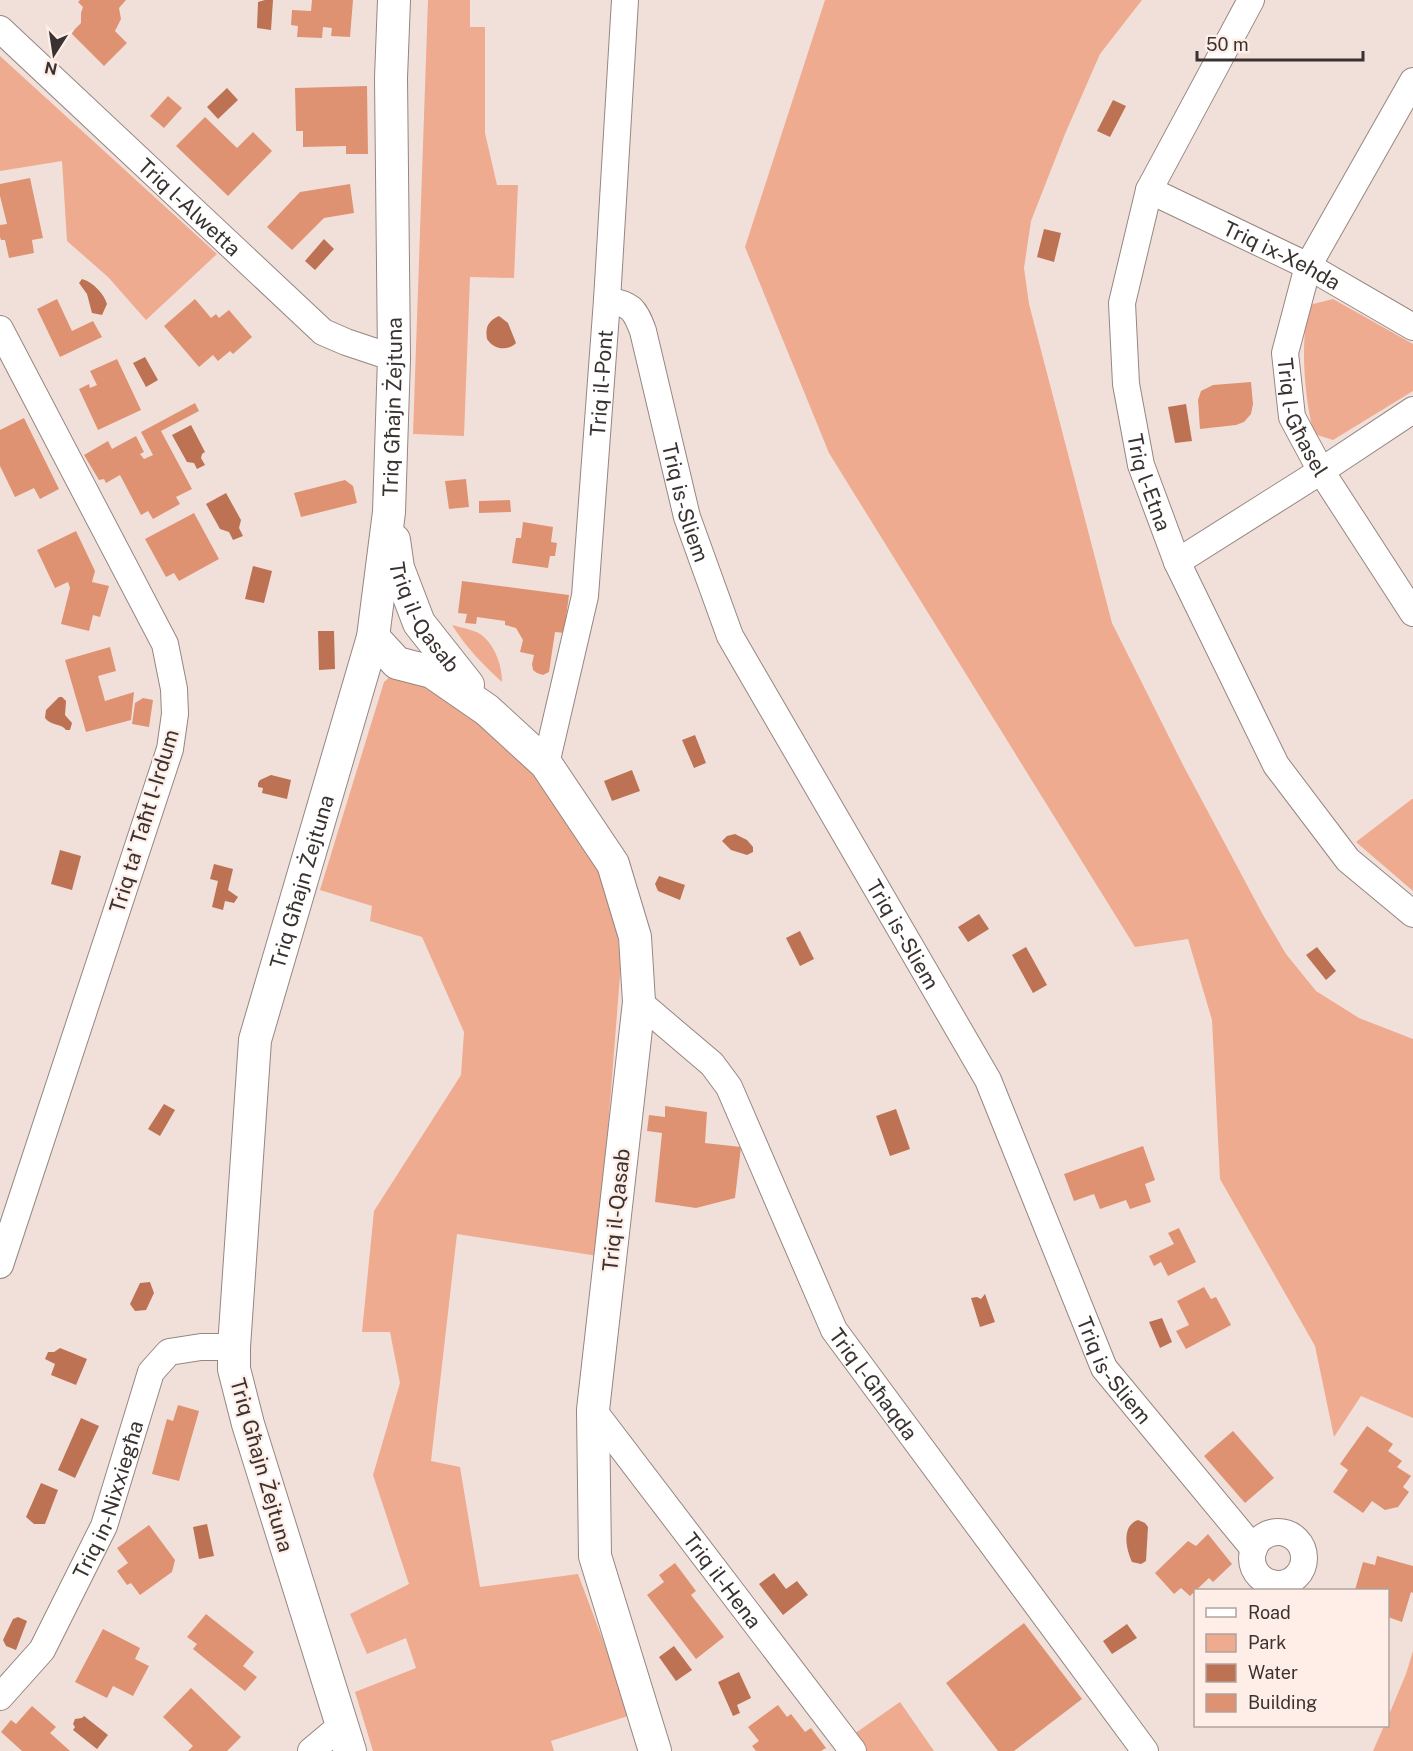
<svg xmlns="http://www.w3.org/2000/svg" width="1413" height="1751" viewBox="0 0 1413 1751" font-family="'Public Sans',sans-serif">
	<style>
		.green { fill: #efab8f }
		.water { fill: #bc7253 }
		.building { fill: #df9272 }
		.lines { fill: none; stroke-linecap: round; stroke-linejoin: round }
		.minor-casing { stroke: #968680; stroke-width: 28 }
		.tertiary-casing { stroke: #968680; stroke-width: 34 }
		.minor { stroke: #fff; stroke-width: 26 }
		.tertiary { stroke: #fff; stroke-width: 32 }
		.labels { text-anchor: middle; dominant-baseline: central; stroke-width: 4.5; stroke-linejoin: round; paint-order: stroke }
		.street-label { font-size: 21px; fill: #393230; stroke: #ffeee7 }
	</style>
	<rect width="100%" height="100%" fill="#f1e0da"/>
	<g class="green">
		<path d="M428 0H470V27H485V133L497 185H518L514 278 470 277 464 436 413 434Z"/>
		<path d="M825 0H1142L1100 54 1065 134 1031 221 1024 268 1029 304 1112 623 1183 765 1263 915 1286 954 1316 991 1359 1018 1413 1039V1418L1361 1396 1334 1437 1315 1346 1220 1179 1212 1020 1188 939 1135 947 829 453 745 247Z"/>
		<path d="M0 56 217 254 146 320 108 277 67 241 62 161 0 171Z"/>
		<path d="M1333 299 1413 344V391L1333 440 1314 434C1304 398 1300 341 1309 305Z"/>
		<path d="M452 625C462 628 477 630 484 637 496 648 502 667 502 682 482 664 466 647 452 625Z"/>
		<path d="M404 675 426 677 476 715 555 797 590 850 603 879 615 918 621 963 598 1256 457 1234 431 1461 460 1467 480 1587 578 1574 631 1715 551 1741 554 1751H373L355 1692 416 1668 406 1638 367 1654 350 1614 409 1584 373 1475 400 1383 390 1332H362L374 1211 461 1075 464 1032 422 937 370 921 372 906 320 890 384 682 390 677Z"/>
		<path d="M1412 799H1413V891L1356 842Z"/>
		<path d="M1413 1651V1751H1373L1384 1726H1388V1717L1406 1674Z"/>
		<path d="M900 1702 934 1751H866L854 1734Z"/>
	</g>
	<g class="water">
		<path d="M265 0H273L271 30 257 28 258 2Z"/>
		<path d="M227 88 238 100 218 119 207 107Z"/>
		<path d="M1113 100 1126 106 1110 137 1097 131Z"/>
		<path d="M1044 229 1061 233 1054 262 1037 257Z"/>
		<path d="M324 239 334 249 315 270 305 261Z"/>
		<path d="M82 279C93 282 104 294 107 304L102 315 92 313 87 294 79 283Z"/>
		<path d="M499 316 508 323 516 343C507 352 493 349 487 339 485 327 488 321 499 316Z"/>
		<path d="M145 357 158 380 146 387 133 363Z"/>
		<path d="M1186 404 1192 441 1175 443 1168 407Z"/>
		<path d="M191 425 205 452 202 454 201 458 205 465 197 469 194 463 187 462 172 435Z"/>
		<path d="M226 493 241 520 239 528 243 536 233 540 229 532 220 529 206 504Z"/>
		<path d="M253 566 272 571 264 603 245 599Z"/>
		<path d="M318 631H334L335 669 319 670Z"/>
		<path d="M59 697H62L66 701 65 715 72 723 70 730H66C61 723 51 726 45 718L46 710Z"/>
		<path d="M695 735 706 763 694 768 682 740Z"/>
		<path d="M632 770 640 791 612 801 604 781Z"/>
		<path d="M271 775 291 780 287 799 262 793 263 788 258 787V783L260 780Z"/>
		<path d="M735 834 747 840 753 847V852L747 855 731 850 722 841 727 836Z"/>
		<path d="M60 850 81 856 72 890 51 884Z"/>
		<path d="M214 864 233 869 228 890 238 897 234 903 225 901 223 910 212 907 218 881 210 879Z"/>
		<path d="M659 876 685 885 680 900 658 891 655 884Z"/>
		<path d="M979 914 989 929 968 942 958 927Z"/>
		<path d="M800 931 814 959 800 966 786 938Z"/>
		<path d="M1026 947 1047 985 1033 993 1012 955Z"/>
		<path d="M1317 947 1336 971 1326 980 1306 955Z"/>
		<path d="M164 1104 175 1110 160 1136 148 1129Z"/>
		<path d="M896 1109 910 1149 890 1156 876 1116Z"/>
		<path d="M150 1282 154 1293 146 1310 135 1311 130 1304 140 1283Z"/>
		<path d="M985 1294 995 1322 980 1327 971 1298 977 1297 981 1299Z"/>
		<path d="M1162 1318 1172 1342 1160 1348 1149 1322Z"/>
		<path d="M60 1348 87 1359 76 1385 51 1375 55 1364 45 1359 48 1352H54Z"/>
		<path d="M81 1418 99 1426 75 1478 58 1470Z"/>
		<path d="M41 1483 58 1490 45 1524H34L26 1517Z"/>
		<path d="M1138 1520 1145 1523 1148 1527 1146 1561 1141 1564 1132 1562C1126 1549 1121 1526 1138 1520Z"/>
		<path d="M207 1524 214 1556 199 1559 193 1527Z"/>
		<path d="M774 1573 786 1589 797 1581 808 1595 783 1615 759 1584Z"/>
		<path d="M18 1617 27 1621 16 1650 6 1646 3 1640 13 1619Z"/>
		<path d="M1127 1624 1137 1638 1112 1654 1103 1641Z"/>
		<path d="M674 1646 692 1670 676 1681 659 1657Z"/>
		<path d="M739 1672 751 1698 737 1705 740 1713 733 1716 718 1682Z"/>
		<path d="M84 1716 108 1735 97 1749 73 1730 75 1727 73 1724 75 1719 82 1718Z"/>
	</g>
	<g class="building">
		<path d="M80 0H126L119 8 121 19 115 31 127 43 104 66 71 33 81 23V13L83 7 78 2Z"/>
		<path d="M312 0H353L350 37 331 36 332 28 323 27 322 38 297 37 298 26 291 25 292 10 311 11Z"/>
		<path d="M367 86 368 154H346V146L303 147V131H296L295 88Z"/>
		<path d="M168 96 182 108 164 128 150 116Z"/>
		<path d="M205 117 237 148 253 132 272 151 228 196 176 146Z"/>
		<path d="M30 178 43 238 32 240 34 253 9 258 5 240H1L0 237V225L7 224 0 196V184Z"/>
		<path d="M350 184 354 213 324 218 292 250 267 227 300 192Z"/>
		<path d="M57 299 72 331 93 321 102 337 60 357 37 309Z"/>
		<path d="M195 299 211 318 216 314 219 318 229 310 252 337 233 354 230 351 218 361 213 355 199 367 164 326Z"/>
		<path d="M117 359 141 410 98 430 79 389 89 384 90 388 97 385 90 371Z"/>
		<path d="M1251 382 1253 404 1251 414 1244 422 1236 425 1200 429 1198 400 1201 391 1213 385Z"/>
		<path d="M195 403 199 411 161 431 192 489 176 497 180 504 153 519 148 511 141 515 120 475 106 483 104 479 99 480 84 455 108 441 112 449 136 436 144 452 140 454 144 459 153 455 141 432Z"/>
		<path d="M24 418 59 489 40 499 34 488 15 497 0 466V430Z"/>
		<path d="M466 479 469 507 449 509 445 481Z"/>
		<path d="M345 480 353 486 357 503 301 517 294 493Z"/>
		<path d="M510 500 511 512 479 513V501Z"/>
		<path d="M194 513 219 559 179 581 174 573 166 577 145 539Z"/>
		<path d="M523 522 553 527 551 542 557 543 555 556H550L548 568 512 563 516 538H521Z"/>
		<path d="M76 531 95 571 92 582 109 586 100 617 93 615 89 631 61 624 70 588 68 582 55 588 37 550Z"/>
		<path d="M462 581 569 595 564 633 555 632 549 672 543 675 537 673 533 670 532 664 534 655 520 652 523 640 516 628 505 625V621L477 617 476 624 465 623 467 614 458 613Z"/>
		<path d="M110 647 116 671 98 676 105 701 134 692 131 720 86 732 65 660Z"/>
		<path d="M143 698 153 700 149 727 132 724 135 703Z"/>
		<path d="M665 1106 707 1112 705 1143 741 1147 735 1198 696 1208 655 1202 662 1133 647 1131 649 1115 665 1117Z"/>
		<path d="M1143 1146 1155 1180 1145 1184 1151 1202 1130 1209 1126 1200 1100 1209 1094 1194 1074 1201 1064 1174Z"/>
		<path d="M1179 1228 1196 1262 1168 1276 1161 1262 1154 1266 1149 1256 1174 1244 1168 1233Z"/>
		<path d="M1204 1287 1211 1299 1216 1297 1231 1325 1186 1349 1176 1331 1189 1325 1177 1301Z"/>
		<path d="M178 1405 199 1411 179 1481 152 1474 167 1419 173 1421Z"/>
		<path d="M1367 1426 1393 1444 1388 1451 1402 1461 1397 1467 1411 1476 1403 1487 1409 1492 1398 1507 1385 1510 1372 1501 1363 1513 1333 1492 1348 1470 1340 1464Z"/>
		<path d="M1233 1431 1274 1478 1245 1503 1204 1456Z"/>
		<path d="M149 1525 175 1560 172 1572 140 1595 131 1583 127 1585 117 1571 128 1563 117 1548Z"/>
		<path d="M1208 1534 1232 1564 1213 1582 1209 1578 1190 1596 1181 1588 1174 1594 1155 1573 1188 1541 1196 1546Z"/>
		<path d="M1377 1556 1413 1566V1593L1411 1592 1402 1622 1388 1617V1590H1355L1363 1562 1375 1565Z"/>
		<path d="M675 1563 696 1591 691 1595 724 1637 696 1659 647 1595 664 1582 659 1575Z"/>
		<path d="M206 1614 254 1652 243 1666 257 1677 245 1691 193 1649 197 1644 187 1637Z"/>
		<path d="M1024 1623 1082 1699 1014 1751H998L946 1683Z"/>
		<path d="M103 1629 140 1648 135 1659 149 1666 133 1696 113 1686 107 1698 75 1682Z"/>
		<path d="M191 1688 241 1737 227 1751H188L193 1746 163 1717Z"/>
		<path d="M778 1705 787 1717 791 1714 805 1732 811 1728 826 1748 821 1751H756L752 1746 759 1741 748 1727Z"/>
		<path d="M32 1706 56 1727 50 1733 70 1751H22L1 1732 11 1720 16 1724Z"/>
	</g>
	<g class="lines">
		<g class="minor-casing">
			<g id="minor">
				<path id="s1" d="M1251 0 1149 190 1122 303 1126 384 1141 465 1177 562 1276 765 1348 860 1413 914"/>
				<path id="s2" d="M0 29 323 332 346 342 394 358"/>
				<path id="s3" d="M1413 81 1308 266 1285 353 1292 417 1321 471 1413 613"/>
				<path id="s4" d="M1149 190 1308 266 1413 327"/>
				<path id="s5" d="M607 300C631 304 635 309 643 331L687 517 730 636 988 1080 1104 1368 1254 1549"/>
				<path d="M0 329 165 644 174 689 175 714 170 749 0 1265"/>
				<path d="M1177 562 1321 471 1413 410"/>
				<path id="s6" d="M546 764 585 596 607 300 625 0"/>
				<path id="s7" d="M639 1002 712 1064 729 1087 834 1330 1145 1751"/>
				<path id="s8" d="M593 1410 853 1751"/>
				<circle cx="1278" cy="1558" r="26"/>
				<path id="s9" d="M0 1697 42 1650 104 1526 151 1372 169 1352 201 1347H234"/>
				<path d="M311 1751 342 1725"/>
			</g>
		</g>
		<g class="tertiary-casing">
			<g id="tertiary">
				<path id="s10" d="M394 540 398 568 419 623 468 685"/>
				<path d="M373 637 397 663 432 672 487 710 546 764 613 864 635 937 639 1002 593 1410 595 1556 655 1751"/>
				<path id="s11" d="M350 1751 248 1424 234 1369V1347L255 1040 373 637 389 512 394 358 391 78 394 0"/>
			</g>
		</g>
		<use href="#minor" class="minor"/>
		<use href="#tertiary" class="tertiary"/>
	</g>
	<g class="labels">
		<g class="street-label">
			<text stroke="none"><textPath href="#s2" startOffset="260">Triq l-Alwetta</textPath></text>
			<text stroke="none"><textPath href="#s4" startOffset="148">Triq ix-Xehda</textPath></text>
			<text stroke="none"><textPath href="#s6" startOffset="386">Triq il-Pont</textPath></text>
			<text stroke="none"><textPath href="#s11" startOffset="1380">Triq Għajn Żejtuna</textPath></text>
			<text stroke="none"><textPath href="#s3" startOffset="370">Triq l-Għasel</textPath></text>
			<text stroke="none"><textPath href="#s1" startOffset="514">Triq l-Etna</textPath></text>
			<text stroke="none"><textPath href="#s5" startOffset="228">Triq is-Sliem</textPath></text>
			<text stroke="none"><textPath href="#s10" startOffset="84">Triq il-Qasab</textPath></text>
			<text transform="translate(144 821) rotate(-73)">Triq ta' Taħt l-Irdum</text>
			<text stroke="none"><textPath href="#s11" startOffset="894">Triq Għajn Żejtuna</textPath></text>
			<text stroke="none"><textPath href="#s5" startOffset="714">Triq is-Sliem</textPath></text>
			<text transform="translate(616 1210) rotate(-84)">Triq il-Qasab</text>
			<text stroke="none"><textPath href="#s5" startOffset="1200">Triq is-Sliem</textPath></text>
			<text stroke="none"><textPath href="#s7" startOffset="456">Triq l-Għaqda</textPath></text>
			<text transform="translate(262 1465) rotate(74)">Triq Għajn Żejtuna</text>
			<text stroke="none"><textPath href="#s9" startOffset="228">Triq in-Nixxiegħa</textPath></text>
			<text stroke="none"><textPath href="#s8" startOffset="214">Triq il-Hena</textPath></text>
		</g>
	</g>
	<rect x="1194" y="1589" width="195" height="138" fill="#ffeee7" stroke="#b0a39e" stroke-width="1.5"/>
	<rect x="1206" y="1608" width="30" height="9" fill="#ffffff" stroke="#b0a39e" stroke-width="1.5"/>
	<text x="1248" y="1619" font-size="18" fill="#393230">Road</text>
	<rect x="1206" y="1634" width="30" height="18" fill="#efab8f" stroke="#b0a39e" stroke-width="1.5"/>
	<text x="1248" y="1649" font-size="18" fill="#393230">Park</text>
	<rect x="1206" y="1664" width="30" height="18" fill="#bc7253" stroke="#b0a39e" stroke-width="1.5"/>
	<text x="1248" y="1679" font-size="18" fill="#393230">Water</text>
	<rect x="1206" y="1694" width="30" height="18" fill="#df9272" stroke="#b0a39e" stroke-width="1.5"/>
	<text x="1248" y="1709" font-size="18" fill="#393230">Building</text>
	<g transform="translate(54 54) rotate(192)" stroke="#ffeee7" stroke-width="4.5" paint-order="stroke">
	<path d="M0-4.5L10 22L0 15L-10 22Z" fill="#393230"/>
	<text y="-9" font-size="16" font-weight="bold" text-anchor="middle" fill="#393230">N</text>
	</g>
	<path d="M1197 51v9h166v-9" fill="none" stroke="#393230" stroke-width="3"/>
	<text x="1206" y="51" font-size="18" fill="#393230" stroke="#ffeee7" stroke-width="4.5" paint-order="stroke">50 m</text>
</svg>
